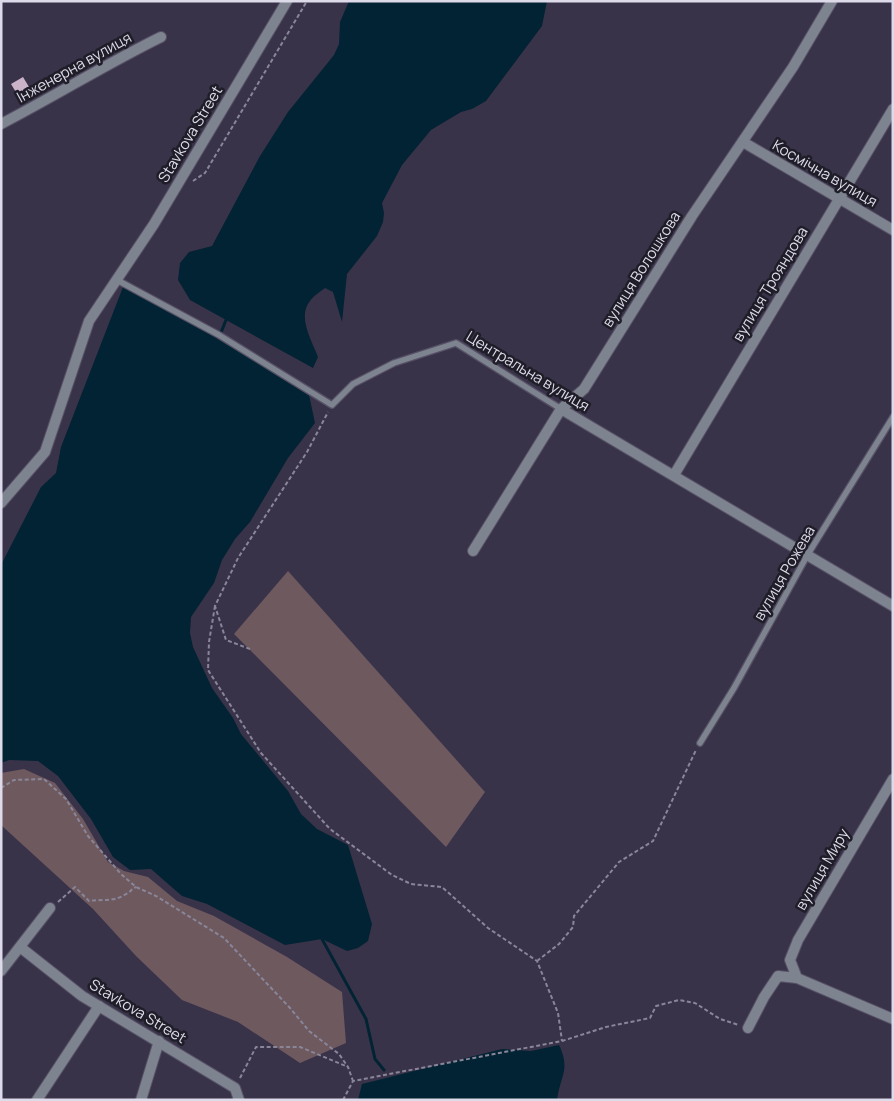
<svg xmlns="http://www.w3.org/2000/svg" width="894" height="1101" viewBox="0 0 894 1101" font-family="Manrope,sans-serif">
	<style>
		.green { fill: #6e595f }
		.water { fill: #022333 }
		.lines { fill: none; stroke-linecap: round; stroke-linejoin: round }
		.stream { stroke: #022333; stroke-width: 3 }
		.building { fill: #cbb4ca }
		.service-casing { stroke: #575167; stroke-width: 8 }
		.minor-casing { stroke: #575167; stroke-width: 12 }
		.path { stroke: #8a8699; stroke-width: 2; stroke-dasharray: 4 2.5; stroke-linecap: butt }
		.service { stroke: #7e848f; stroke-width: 5.5 }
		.minor { stroke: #7e848f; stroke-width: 10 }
		.labels { text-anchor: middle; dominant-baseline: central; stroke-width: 5; stroke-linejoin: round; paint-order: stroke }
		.street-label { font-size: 15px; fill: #dddae9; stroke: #1f1d27 }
	</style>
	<rect width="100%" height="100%" fill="#39334a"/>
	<g class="green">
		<path d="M288 571 485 792 446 847 234 634Z"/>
		<path d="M24 769 55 783 83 819 108 862 124 871 148 877 177 901 214 916 287 957 342 992 346 1043 300 1063 238 1022 182 1000 136 956 93 909 1 825V773Z"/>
	</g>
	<g class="water">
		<path d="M349 1H547L542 26 486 101 472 109 461 112 431 130 402 165 382 203 384 213 383 222 377 236 347 274 342 322 333 292 325 288C320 292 313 296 310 301 297 317 312 341 318 357L313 368 190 300 178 280 180 263 189 252 212 246 260 156 288 112 334 55 339 44 340 22Z"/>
		<path d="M123 287 219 335 308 390 315 423 288 458 250 522 235 539 222 560 214 583 191 617 190 633 193 647 212 688 233 718 241 734 288 791 301 814 317 829 348 845 372 924 368 941 358 948 347 951 322 939 285 945 207 904 182 896 151 869 130 870 113 857 91 819 58 776 38 761 9 760 1 763V565L41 487 56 473 61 447Z"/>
		<path d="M559 1045C571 1070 560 1076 557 1100H358L362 1084 502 1049 531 1051Z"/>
	</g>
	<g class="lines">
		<g class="stream">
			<path d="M220 335 226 320"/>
			<path d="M322 939 366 1019 375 1059 384 1070"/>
		</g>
	</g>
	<path class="building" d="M23 77 32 92 20 99 11 84Z"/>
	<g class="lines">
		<g class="service-casing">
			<g id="service">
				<path d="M117 280 219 335 332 405 353 384 394 363 456 343 561 409"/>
				<path d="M700 743 734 688 808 554 893 417"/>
			</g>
		</g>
		<g class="minor-casing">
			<g id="minor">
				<path d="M1 124C55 96 106 64 161 37"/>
				<path d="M743 142 893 230"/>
				<path d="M561 409 893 606"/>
				<path d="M674 475 893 109"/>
				<path d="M1 503 45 452 89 321 154 224 287 1"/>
				<path d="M473 551 561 409 584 389 692 216 793 67 832 1"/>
				<path d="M893 779 798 940 790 960 797 978 893 1019"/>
				<path d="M20 947 82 996 235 1088 239 1100"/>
				<path d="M1 971 50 908"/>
				<path d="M748 1028 764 997 778 976 797 978"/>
				<path d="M37 1100 99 1006"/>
				<path d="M141 1100 159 1041"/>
			</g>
		</g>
		<g class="path">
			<path d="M193 181 205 173 307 1"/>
			<path d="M215 606 209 642 208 670 261 753 330 829 392 875 411 884 442 887 488 928 537 961 558 1013 562 1041"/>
			<path d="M250 649 226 640 215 606 238 558 307 452 328 412"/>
			<path d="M1 788 14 780 44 779 66 799 88 836 121 874 136 887 156 896 224 938 290 1008 309 1031 339 1054 348 1067 353 1081"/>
			<path d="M58 902 75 887 89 901C101 899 115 902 126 894 131 892 131 889 136 887"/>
			<path d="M537 961 559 944 573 927 574 916 619 862 653 841 696 750"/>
			<path d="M240 1078 256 1047H300L348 1067"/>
			<path d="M343 1100 353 1081 562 1041 606 1027 650 1018 656 1006 679 1000 695 1003 720 1019 739 1025"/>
		</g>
		<use href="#service" class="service"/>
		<use href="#minor" class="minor"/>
	</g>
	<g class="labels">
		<g class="street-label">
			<text transform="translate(74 67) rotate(-29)">Інженерна вулиця</text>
			<text transform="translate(190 134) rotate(-59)">Stavkova Street</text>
			<text transform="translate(825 173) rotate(30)">Космічна вулиця</text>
			<text transform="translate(641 269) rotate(-58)">вулиця Волошкова</text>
			<text transform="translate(770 284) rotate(-59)">вулиця Трояндова</text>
			<text transform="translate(528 371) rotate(31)">Центральна вулиця</text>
			<text transform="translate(784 573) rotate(-60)">вулиця Рожева</text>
			<text transform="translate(822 869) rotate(-60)">вулиця Миру</text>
			<text transform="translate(138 1011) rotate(31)">Stavkova Street</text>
		</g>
	</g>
	<rect width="894" height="1101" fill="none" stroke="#dddae9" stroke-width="5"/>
</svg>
